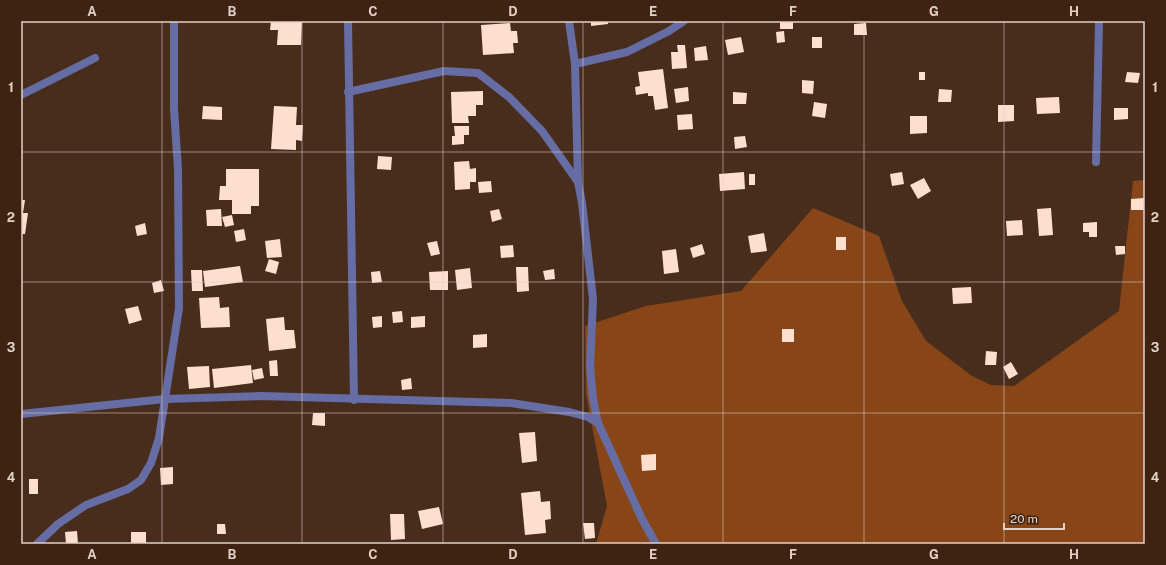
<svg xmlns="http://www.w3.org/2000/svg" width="1166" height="565" viewBox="0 0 1166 565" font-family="'Public Sans',sans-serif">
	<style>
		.green { fill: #884618 }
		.building { fill: #fcdfcf }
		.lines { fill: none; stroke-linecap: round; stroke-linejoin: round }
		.minor { stroke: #666da4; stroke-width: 8 }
		.grid { fill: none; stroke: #e2d0c6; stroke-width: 1; stroke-opacity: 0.55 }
		.neatline { fill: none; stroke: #e2d0c6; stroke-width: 1.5 }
		.grid-label { font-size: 13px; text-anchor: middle; font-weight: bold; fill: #e2d0c6 }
	</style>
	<rect width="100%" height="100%" fill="#482d1d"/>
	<path class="green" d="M1145 180V544H596L607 506 586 394 585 326 646 306 741 291 813 208 879 236 902 301 926 341 972 376 991 385 1014 386 1119 311 1133 181Z"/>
	<g class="building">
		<path d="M271 21H302L301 45H277L278 30H270Z"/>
		<path d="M591 21H608V24L591 26Z"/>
		<rect x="780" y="21" width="13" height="8"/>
		<path d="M510 23 511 31H517L518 43H513L514 53 483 55 481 25Z"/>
		<path d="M866 23 867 35H854V24Z"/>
		<path d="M784 31 785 42 777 43 776 32Z"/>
		<path d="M741 37 744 52 728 55 725 40Z"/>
		<rect x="812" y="37" width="10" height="11"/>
		<path d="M677 45H685L687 68 672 69 671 52H678Z"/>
		<path d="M706 46 708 60 695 61 694 48Z"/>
		<path d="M663 69 668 108 655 110 653 96H648V93L636 95 635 87 640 86 638 72Z"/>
		<rect x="919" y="72" width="6" height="8"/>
		<path d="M1127 72 1140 73 1138 83 1125 82Z"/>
		<path d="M802 80 814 81 813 94 802 93Z"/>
		<path d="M688 87 689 101 676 103 674 89Z"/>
		<path d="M939 89 952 90 951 102H938Z"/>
		<path d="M483 91V105H476V116H468L469 123H452L451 92Z"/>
		<path d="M733 92 747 93 746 104H733Z"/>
		<path d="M1059 97 1060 113 1037 114 1036 98Z"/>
		<path d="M814 102 827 104 825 118 812 116Z"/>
		<path d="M998 105H1014V121L998 122Z"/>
		<path d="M203 106 222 107V120L202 119Z"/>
		<path d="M274 106 297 107 296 125H303L302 141 296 140V150L271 149Z"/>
		<path d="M1114 108H1128V119L1114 120Z"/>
		<path d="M692 114 693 129 678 130 677 115Z"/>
		<path d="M910 116H927V133L910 134Z"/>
		<path d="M454 126H469V135H464V144L452 145V136H455Z"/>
		<path d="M745 136 747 147 735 149 734 137Z"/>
		<path d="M378 156 392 157 391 170 377 169Z"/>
		<path d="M469 161 470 169 476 168V182H470V189L455 190 454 162Z"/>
		<path d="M226 169H259V206H251V214H232V200H219L220 186H226Z"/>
		<path d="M744 172 745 189 720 191 719 174Z"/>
		<path d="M902 172 904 184 892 186 890 174Z"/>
		<rect x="749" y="174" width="6" height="11"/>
		<path d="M924 178 931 191 918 199 910 185Z"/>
		<path d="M491 181 492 192 479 193 478 182Z"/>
		<path d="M1144 198V210H1131V199Z"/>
		<path d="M21 200H25L23 213H28L25 234H21Z"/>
		<path d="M1051 208 1053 235 1039 236 1037 209Z"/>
		<path d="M221 209 222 226H207L206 210Z"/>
		<path d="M499 209 502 219 492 222 490 211Z"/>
		<path d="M232 215 234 225 225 227 222 217Z"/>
		<path d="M1022 220 1023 235 1007 236 1006 221Z"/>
		<path d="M1097 222V237H1089V232H1083V223Z"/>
		<path d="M145 223 147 234 137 236 135 226Z"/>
		<path d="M244 229 246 240 236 242 234 231Z"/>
		<path d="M764 233 767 251 751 253 748 236Z"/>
		<rect x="836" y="237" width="10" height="13"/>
		<path d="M280 239 282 257 267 258 265 241Z"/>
		<path d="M437 241 440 254 431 256 427 243Z"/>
		<path d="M702 244 705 254 693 258 690 248Z"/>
		<path d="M513 245 514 257 501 258 500 246Z"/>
		<path d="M1115 246H1125V254L1116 255Z"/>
		<path d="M676 249 679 272 664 274 662 251Z"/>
		<path d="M269 259 279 262 276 274 265 271Z"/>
		<path d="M240 266 243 282 205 287 203 271Z"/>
		<path d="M516 267H528L529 291 517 292Z"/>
		<path d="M470 268 472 288 457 290 455 270Z"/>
		<path d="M554 269 555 279 545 280 543 271Z"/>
		<path d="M191 270H202L203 291H192Z"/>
		<path d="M380 271 382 282 372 283 371 272Z"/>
		<path d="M448 271V290H430L429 272Z"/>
		<path d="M161 280 164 291 154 293 152 283Z"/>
		<path d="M971 287 972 303 953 304 952 288Z"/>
		<path d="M219 297 220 308 229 307 230 327 201 328 199 298Z"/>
		<path d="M138 306 142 320 129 324 125 309Z"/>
		<path d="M402 311 403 322 393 323 392 312Z"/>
		<path d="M382 316V327L373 328 372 317Z"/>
		<path d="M425 316V327L411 328V317Z"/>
		<path d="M284 317 285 330H294L296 348 269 351 266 319Z"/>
		<rect x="782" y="329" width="12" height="13"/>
		<path d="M487 334V347L473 348V335Z"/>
		<path d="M986 351 997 352 996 365H985Z"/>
		<path d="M277 360 278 376H270L269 361Z"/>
		<path d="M1011 362 1018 374 1009 379 1003 367Z"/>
		<path d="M251 365 253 383 214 388 212 369Z"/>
		<path d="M209 366 210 387 189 389 187 367Z"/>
		<path d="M262 368 264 378 254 380 252 370Z"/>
		<path d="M411 378 412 389 402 390 401 380Z"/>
		<path d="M313 413H325V426L312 425Z"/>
		<path d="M535 432 537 461 522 463 519 433Z"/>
		<path d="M656 454V470L642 471 641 455Z"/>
		<path d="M173 467V484L161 485 160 468Z"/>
		<rect x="29" y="479" width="9" height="15"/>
		<path d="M540 491 541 502 550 501 551 519 545 520 546 533 525 535 521 493Z"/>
		<path d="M439 507 443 524 422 529 418 511Z"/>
		<path d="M390 514H404L405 539 391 540Z"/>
		<path d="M583 523H594L595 538 585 539Z"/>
		<path d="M217 524H225L226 534H217Z"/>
		<path d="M77 531 78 544H66L65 532Z"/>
		<rect x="131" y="532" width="15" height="12"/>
	</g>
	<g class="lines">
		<g class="minor">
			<path d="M348 21 354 400"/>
			<path d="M569 21 575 64 578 182 582 203 593 299 590 367 593 399 598 423 642 519 656 544"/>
			<path d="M575 64 627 52 669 31 684 21"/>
			<path d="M348 92 444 71 478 73 509 97 542 131 578 182"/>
			<path d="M21 95 95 58"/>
			<path d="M1096 162 1099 21"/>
			<path d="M21 414 165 399 261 396 511 403 569 412 588 417 598 423"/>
			<path d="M37 544 58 524 86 505 128 489 141 480 151 463 159 438 179 308 178 169 174 109V21"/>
		</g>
	</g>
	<path class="grid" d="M162 21V544M302 21V544M443 21V544M583 21V544M723 21V544M864 21V544M1004 21V544M21 152H1145M21 282H1145M21 413H1145"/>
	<rect width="1166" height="565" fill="none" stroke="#3e2313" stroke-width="44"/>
	<path d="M1004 523v6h60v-6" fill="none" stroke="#e2d0c6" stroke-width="2"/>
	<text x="1010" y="523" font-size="12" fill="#e2d0c6" stroke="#3e2313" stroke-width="3" paint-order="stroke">20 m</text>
	<rect x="22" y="22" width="1122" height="521" class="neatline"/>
	<g class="grid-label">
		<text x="92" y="16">A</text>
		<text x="232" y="16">B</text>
		<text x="373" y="16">C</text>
		<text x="513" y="16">D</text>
		<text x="653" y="16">E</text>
		<text x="793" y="16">F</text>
		<text x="934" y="16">G</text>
		<text x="1074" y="16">H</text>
		<text x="11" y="92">1</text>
		<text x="1155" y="92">1</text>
		<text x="11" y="222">2</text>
		<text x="1155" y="222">2</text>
		<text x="11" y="352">3</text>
		<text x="1155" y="352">3</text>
		<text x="11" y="482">4</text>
		<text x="1155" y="482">4</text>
		<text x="92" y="559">A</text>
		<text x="232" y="559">B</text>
		<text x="373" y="559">C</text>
		<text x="513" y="559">D</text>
		<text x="653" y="559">E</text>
		<text x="793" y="559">F</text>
		<text x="934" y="559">G</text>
		<text x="1074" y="559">H</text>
	</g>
</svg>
